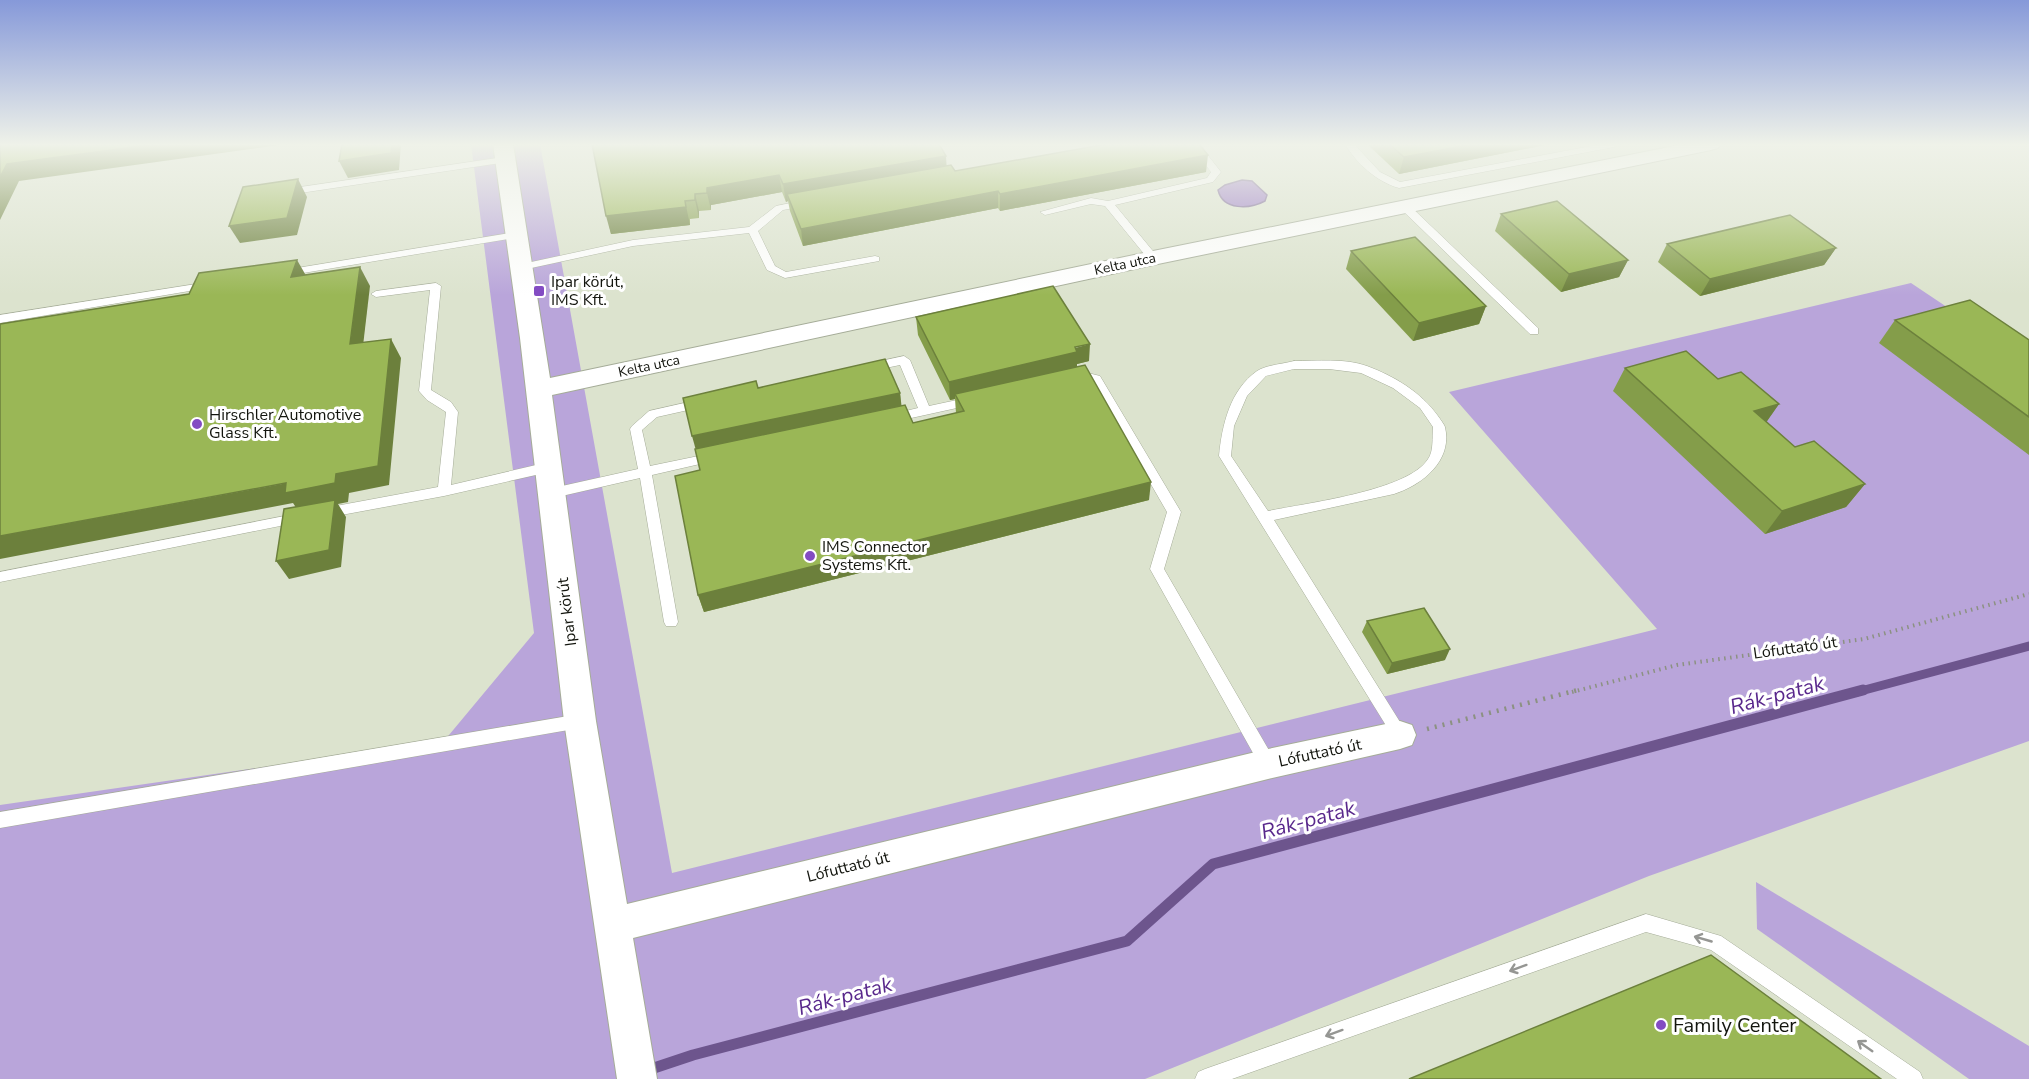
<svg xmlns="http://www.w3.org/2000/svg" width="2029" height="1079" viewBox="0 0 2029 1079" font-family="'Nunito Sans',sans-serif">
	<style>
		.green { fill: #b9a5da }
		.water { fill: #9370c3; stroke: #6d558d; stroke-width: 1.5 }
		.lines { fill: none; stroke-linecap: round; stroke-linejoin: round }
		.stream-far1 { stroke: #6d558d; stroke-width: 9 }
		.stream { stroke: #6d558d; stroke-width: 11 }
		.service-casing { stroke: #a5ac98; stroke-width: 1 }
		.minor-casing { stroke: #a5ac98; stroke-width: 2 }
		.path-far1 { stroke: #8c9182; stroke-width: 4; stroke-dasharray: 1.5 4.5; stroke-linecap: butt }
		.path { stroke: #8c9182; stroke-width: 4.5; stroke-dasharray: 2 6; stroke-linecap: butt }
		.service { fill: #fff; fill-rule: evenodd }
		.minor { fill: #fff; fill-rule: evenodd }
		.wall { fill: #849d4a }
		.shaded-wall { fill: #6c803c }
		.building { fill: #9ab756; stroke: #6c803c; stroke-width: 1.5 }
		.oneway { stroke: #959693 }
		.poi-dot { fill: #834cc3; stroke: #fff; stroke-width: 2 }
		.labels { text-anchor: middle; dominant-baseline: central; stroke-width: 6; stroke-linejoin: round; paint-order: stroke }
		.far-street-label { font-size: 14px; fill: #13150e; stroke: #fff }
		.poi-label { font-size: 16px; fill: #13150e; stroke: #fff; text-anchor: start }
		.street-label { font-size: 16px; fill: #13150e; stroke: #fff }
		.near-poi-label { font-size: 20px; fill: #13150e; stroke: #fff; text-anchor: start }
		.near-water-label { font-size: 21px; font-style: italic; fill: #59288c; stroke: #fff }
	</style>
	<rect width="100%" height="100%" fill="#dce3ce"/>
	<g class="green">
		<path d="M471 144H540L672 873 1657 629 1449 392 1911 283 2029 362V741L1649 876 1145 1079H0V805L444 741 534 633Z"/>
		<path d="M1756 882 2029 1046V1079H1969L1757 929Z"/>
	</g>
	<path class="water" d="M1242 180 1252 181 1267 195 1265 201C1250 209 1223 211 1218 190L1225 185Z"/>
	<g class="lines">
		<path class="stream-far1" d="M1857 692 2029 646"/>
		<path class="stream" d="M645 1071 693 1055 1127 941 1213 864 1863 690"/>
		<g class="service-casing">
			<g id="service">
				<path d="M1190 144H1199L1221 172 1213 182 1115 205 1157 256V260H1149L1105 206 1091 204 1045 215 1040 212 1091 198 1108 201 1207 178 1211 172Z"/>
				<path d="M1345 144H1354L1380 172 1400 182 1602 144H1619L1614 147 1399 188C1377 182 1356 163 1345 144Z"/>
				<path d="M504 157 509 160 507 162 287 195 282 192 287 189Z"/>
				<path d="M806 200 811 203 810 205 783 210 758 231 775 266 786 272 875 256 879 257V261L785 278 767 270 749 233 633 246 522 270 517 267 522 264 633 240 749 227 776 206Z"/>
				<path d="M1404 203 1408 204 1538 328V334H1530L1400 208 1399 206Z"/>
				<path d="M516 232 520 233V237L285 276 280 273 285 270Z"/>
				<path d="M209 282 213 283V287L0 323V315Z"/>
				<path d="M436 283 441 286 431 390 451 402 458 412 451 485 549 462 555 467 549 472 444 496 325 518 320 516 318 513 320 510 325 508 438 487 446 412 427 400 419 391 430 290 376 297 371 294 376 291Z"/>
				<path d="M904 356 910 360 929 406 971 397 977 401 975 404 893 422 889 421 887 418 889 415 918 408 900 365 871 371 865 367 867 364Z"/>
				<path d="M1294 361C1317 361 1345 358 1367 366 1394 376 1421 392 1438 416 1440 419 1444 424 1445 427 1453 461 1422 485 1394 494L1274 520 1405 730 1408 735 1405 740 1400 742 1395 740 1219 456C1222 425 1230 390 1257 371 1266 365 1283 364 1294 361ZM1294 369H1329L1361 373 1393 388 1420 408 1433 427C1432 437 1434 451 1428 459 1408 491 1306 503 1268 511L1231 456 1234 426 1247 396 1266 376Z"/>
				<path d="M1080 371 1100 376 1181 512 1164 569 1274 759 1276 764 1274 769 1268 771 1262 769 1150 569 1167 512 1092 382 1075 380 1069 376 1071 373Z"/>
				<path d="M702 399 706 400 708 403 706 406 657 417 642 430 650 466 713 453 719 457 713 461 652 475 678 622 676 626H666L664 622 640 478 553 498 546 493 553 488 638 469 630 429 632 426 649 411Z"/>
				<path d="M300 513 305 515 307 518 305 521 0 582V572Z"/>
				<path d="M580 714 585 716 588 721 585 726 580 728 0 828V812Z"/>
				<path d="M1646 914 1721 936 1920 1072 1923 1079H1897L1711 950 1646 932 1232 1079H1195L1198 1072 1205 1069Z"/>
			</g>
		</g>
		<g class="minor-casing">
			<path id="minor" d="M493 144H513L550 378 1153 251 1684 144H1721L1718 148 1711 150 1153 265 552 395 596 721 627 904 1268 749 1400 721 1412 725 1416 735 1412 745 1400 749 1268 779 633 938 657 1079H617L564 721 520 338Z"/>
		</g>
		<path class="path-far1" d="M1572 692 1677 665 1864 639 2029 594"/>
		<path class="path" d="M1427 729 1578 690"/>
		<use href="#service" class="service"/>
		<use href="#minor" class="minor"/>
	</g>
	<g class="wall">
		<path d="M592 144 946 166 955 171 1206 172 1000 211 998 208 803 246 790 211 788 201 786 202 782 192 711 205V210L699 211V218L690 219V225L611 234Z"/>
		<path d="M1367 144H1550L1399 174Z"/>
		<path d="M1501 214 1628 260 1619 277 1561 292 1495 231Z"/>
		<path d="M1667 244 1836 248 1824 265 1700 296 1658 262Z"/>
		<path d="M1351 251 1486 306 1479 324 1413 341 1346 269Z"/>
		<path d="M916 317 1089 361 1077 364V366L1149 500 704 612 698 595 700 470 758 388 900 393 901 406 913 423 956 413 955 399 950 400 918 335Z"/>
		<path d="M1895 320 2029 340V455L1879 343Z"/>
		<path d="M1625 368 1718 379 1779 404 1766 422 1795 447 1865 484 1846 507 1765 534 1613 391Z"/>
		<path d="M1367 621 1445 660 1387 674 1362 632Z"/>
	</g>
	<g class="shaded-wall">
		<path d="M156 144H287L19 181 0 220V177L7 164Z"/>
		<path d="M392 144H401L399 170 348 178 339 161Z"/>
		<path d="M1473 144H1550L1399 174 1404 157Z"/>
		<path d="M1208 155 1206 172 1000 211V194Z"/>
		<path d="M946 156 947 173 787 194 788 201 786 202 783 184Z"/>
		<path d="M779 175 782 192 711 205V210L707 193V188Z"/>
		<path d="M298 179 307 197 297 235 240 243 229 226Z"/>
		<path d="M998 191V208L803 246 801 229Z"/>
		<path d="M695 194 699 211V218L695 200Z"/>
		<path d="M685 201 690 225 611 234 606 216Z"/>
		<path d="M1836 248 1824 265 1700 296 1710 279Z"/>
		<path d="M297 260 308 279 291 277Z"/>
		<path d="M1628 260 1619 277 1561 292 1569 274Z"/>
		<path d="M360 267 370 286 361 363 350 344Z"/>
		<path d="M1486 306 1479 324 1413 341 1419 323Z"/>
		<path d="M391 339 401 358 389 485 349 493 348 502 338 504 346 517 341 567 289 579 276 561 299 512 293 503 0 559V536L336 474Z"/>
		<path d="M1090 344 1089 361 1077 364V370L955 394V399L950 400 949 382Z"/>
		<path d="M900 393 902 410 697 454 692 436Z"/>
		<path d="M1779 404 1763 427 1754 411Z"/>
		<path d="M1151 482 1149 500 704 612 698 595Z"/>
		<path d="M1865 484 1846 507 1765 534 1782 511Z"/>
		<path d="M1450 649 1445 660 1387 674 1392 663Z"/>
	</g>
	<g class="building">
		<path d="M0 144H156L7 164 0 177Z"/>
		<path d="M342 144H392L391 153 339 161Z"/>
		<path d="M592 144H939L946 156 783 184 779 175 707 188V193L695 194V200L685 201 686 207 606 216Z"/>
		<path d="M1107 144H1199L1208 155 1000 194 998 191 801 229 787 194 951 165 955 171Z"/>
		<path d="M1389 144H1473L1404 157Z"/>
		<path d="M298 179 287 218 229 226 243 187Z"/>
		<path d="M1557 201 1628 260 1569 274 1501 214Z"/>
		<path d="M1790 215 1836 248 1710 279 1667 244Z"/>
		<path d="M1415 237 1486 306 1419 323 1351 251Z"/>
		<path d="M297 260 291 277 360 267 350 344 391 339 378 466 336 474 335 483 285 493 286 483 0 536V324L189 294 199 273Z"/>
		<path d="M1053 286 1090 344 1075 347 1077 352 949 382 916 317Z"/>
		<path d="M1970 300 2029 340V417L1895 320Z"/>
		<path d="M1686 351 1718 379 1741 372 1779 404 1754 411 1795 447 1814 441 1865 484 1782 511 1625 368Z"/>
		<path d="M885 359 900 393 692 436 683 398 756 381 758 388Z"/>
		<path d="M1085 365 1151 482 698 595 675 476 700 470 695 449 905 405 913 423 964 411 955 394Z"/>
		<path d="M335 500 329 550 276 561 284 509Z"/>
		<path d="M1424 608 1450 649 1392 663 1367 621Z"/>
		<path d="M1711 955 1881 1079H1409Z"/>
	</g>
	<defs><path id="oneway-shaft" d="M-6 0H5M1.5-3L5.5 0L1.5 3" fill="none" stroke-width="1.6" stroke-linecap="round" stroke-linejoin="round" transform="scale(1.5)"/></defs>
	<g class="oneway">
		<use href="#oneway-shaft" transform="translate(1703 939) rotate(-164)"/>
		<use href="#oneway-shaft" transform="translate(1518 968) rotate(160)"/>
		<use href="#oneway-shaft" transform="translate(1334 1033) rotate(160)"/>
		<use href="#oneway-shaft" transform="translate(1865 1046) rotate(-145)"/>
	</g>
	<linearGradient id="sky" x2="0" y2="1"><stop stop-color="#8699d9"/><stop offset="0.49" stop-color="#eff2e9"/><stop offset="1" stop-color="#eff2e9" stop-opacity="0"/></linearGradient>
	<rect width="2029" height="295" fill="url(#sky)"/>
	<g class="poi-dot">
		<rect x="533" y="285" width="12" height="12" rx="3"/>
		<circle cx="197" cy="424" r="6"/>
		<circle cx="810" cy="556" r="6"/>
		<circle cx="1661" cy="1025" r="6"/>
	</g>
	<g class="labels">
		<g class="far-street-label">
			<text transform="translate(1125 264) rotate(-12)">Kelta utca</text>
			<text transform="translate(649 366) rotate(-12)">Kelta utca</text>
		</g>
		<g class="poi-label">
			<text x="551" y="282">Ipar körút,<tspan x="551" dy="18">IMS Kft.</tspan></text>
			<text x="209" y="415">Hirschler Automotive<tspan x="209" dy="18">Glass Kft.</tspan></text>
			<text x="822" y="547">IMS Connector<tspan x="822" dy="18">Systems Kft.</tspan></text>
		</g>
		<g class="street-label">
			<text transform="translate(567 612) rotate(-97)">Ipar körút</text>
			<text transform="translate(1795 648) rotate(-8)">Lófuttató út</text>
			<text transform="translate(1320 753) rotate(-12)">Lófuttató út</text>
			<text transform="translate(848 867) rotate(-14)">Lófuttató út</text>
		</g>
		<g class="near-poi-label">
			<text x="1673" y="1025">Family Center</text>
		</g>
		<g class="near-water-label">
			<text transform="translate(1777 695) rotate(-15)">Rák-patak</text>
			<text transform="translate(1308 820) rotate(-15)">Rák-patak</text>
			<text transform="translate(845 996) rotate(-15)">Rák-patak</text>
		</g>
	</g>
</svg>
